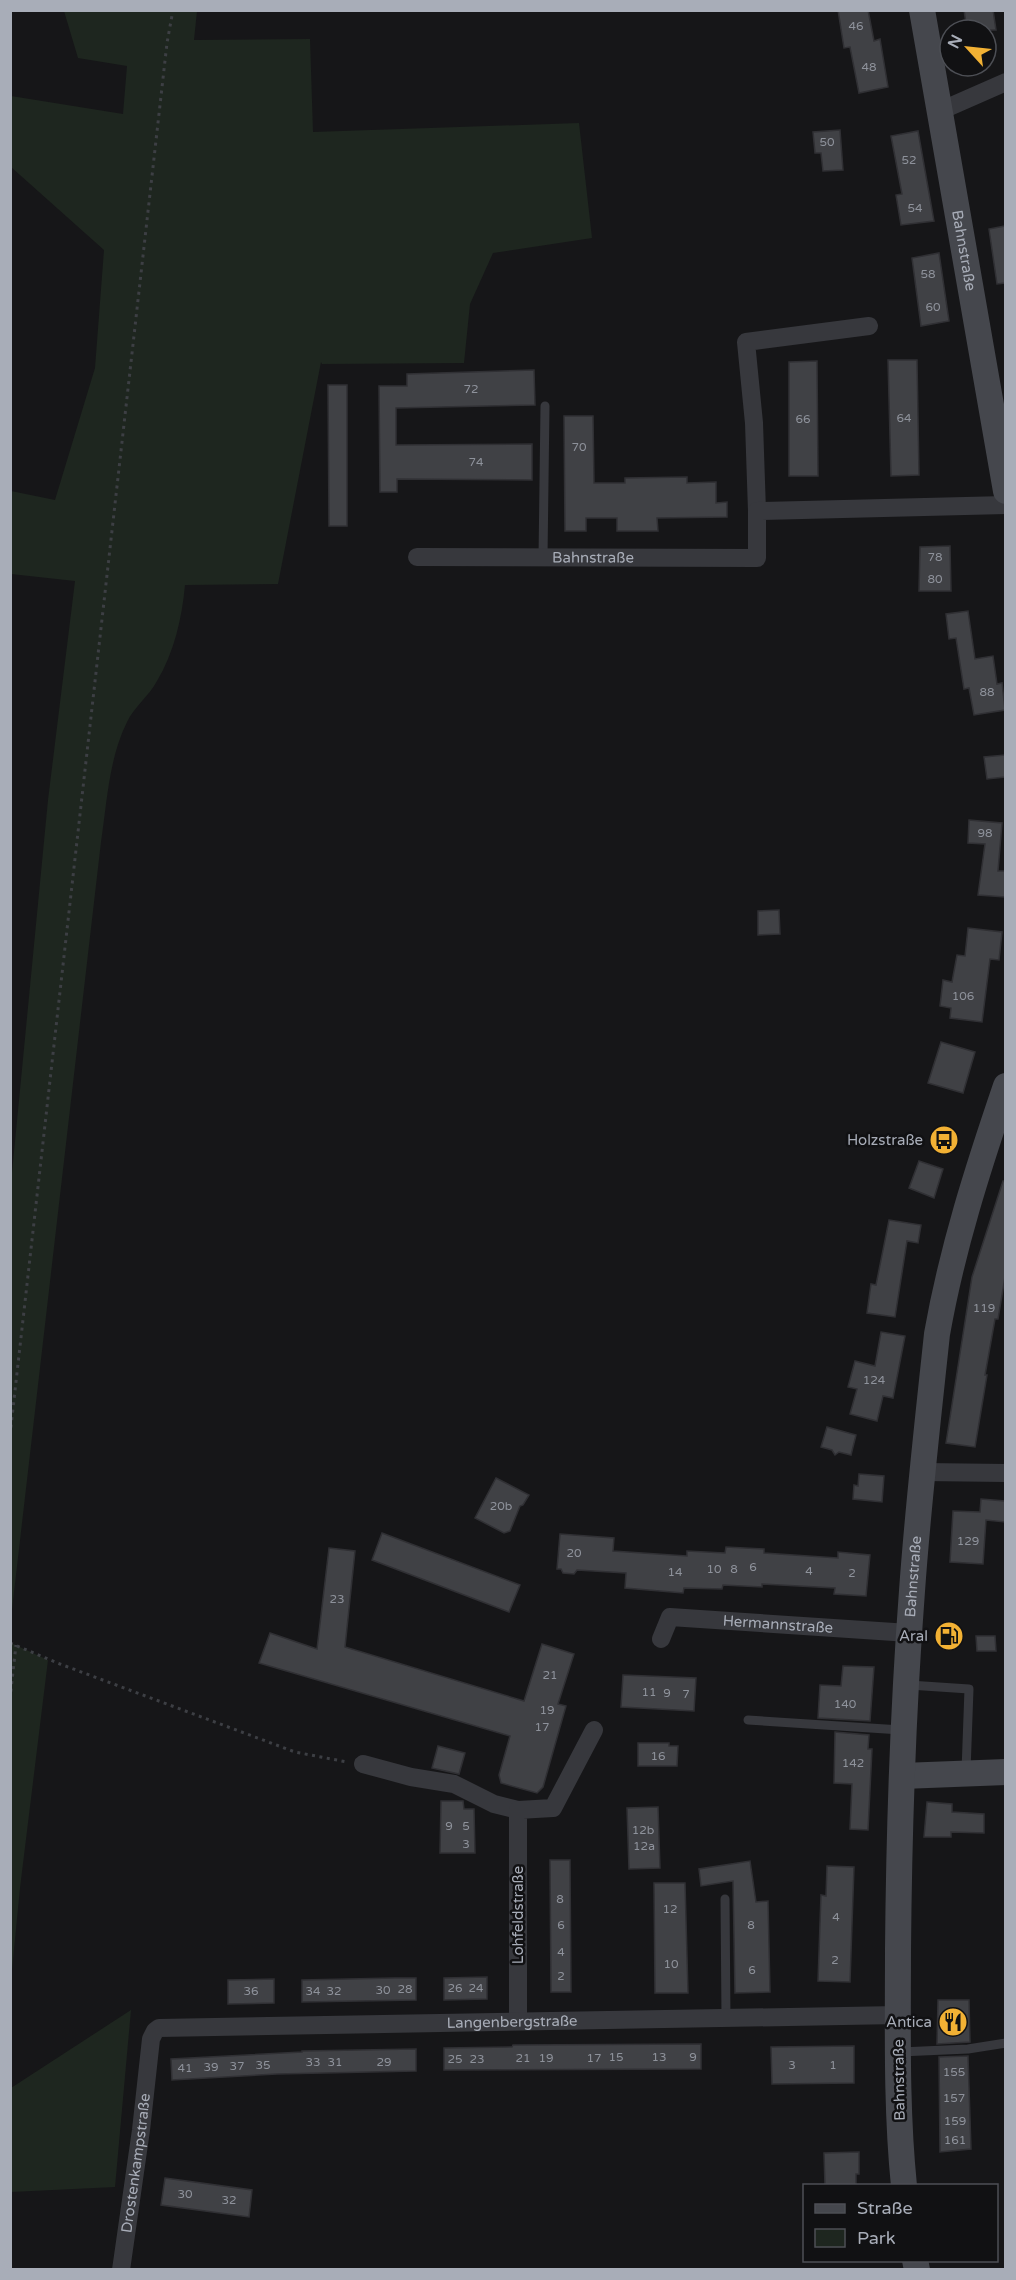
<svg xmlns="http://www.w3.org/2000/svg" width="1016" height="2280" viewBox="0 0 1016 2280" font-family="'Varela Round',sans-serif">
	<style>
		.green { fill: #1e261f }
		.building { fill: #404145; stroke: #303034; stroke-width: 1.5 }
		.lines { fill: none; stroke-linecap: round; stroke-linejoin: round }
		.path { stroke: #3d3f44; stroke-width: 3; stroke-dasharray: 3 4.5; stroke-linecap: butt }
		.lane { stroke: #37383d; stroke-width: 9 }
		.street { stroke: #37383d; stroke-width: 18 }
		.secondary { stroke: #45474d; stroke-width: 26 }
		.labels { text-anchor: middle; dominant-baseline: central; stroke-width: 5; stroke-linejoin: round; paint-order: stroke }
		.number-label { font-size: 12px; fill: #8e929b }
		.street-label { font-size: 15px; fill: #a8adb8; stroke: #111113 }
		.poi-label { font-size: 15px; fill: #a8adb8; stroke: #111113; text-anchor: end }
	</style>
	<rect width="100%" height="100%" fill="#161618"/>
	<g class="green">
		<path d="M64 11H197L194 40 310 39 313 132 579 123 592 238 493 253 470 304 464 363 322 364 321 362 278 584 185 585C182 618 174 653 157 681 149 696 134 707 127 722 109 758 107 802 101 842L11 1618V1183L48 800 75 581 11 574V491L55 500 95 368 104 250 11 167V96L123 114 127 66 78 58Z"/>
		<path d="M11 1643 48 1660 20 1888 11 1980Z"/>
		<path d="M131 2010 115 2187 11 2192V2088Z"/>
	</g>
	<g class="building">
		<path d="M838 10H868L874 41 880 39 888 87 859 93 850 47 844 48Z"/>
		<path d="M964 10H993L996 30H967Z"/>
		<path d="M840 130 843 170 823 171 821 153H815L813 132Z"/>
		<path d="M918 131 934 221 901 225 896 195 902 194 891 136Z"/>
		<path d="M1005 226V283L997 284 989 229Z"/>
		<path d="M939 253 949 321 921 326 912 258Z"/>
		<path d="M888 360H917L919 475 891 476Z"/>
		<path d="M817 361 818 476H789V362Z"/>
		<path d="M534 370 535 405 396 408V445L532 444V480L397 479V492H380L379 386H407V374Z"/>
		<path d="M328 385H347V526H329Z"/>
		<path d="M564 416H593L594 483H625V478L687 477V483L716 482V503L727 502V517L657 518 658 531H617V518H586V531H565Z"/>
		<path d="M950 546 951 591H919L920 547Z"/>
		<path d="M968 611 975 659 993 656 997 684 1002 683 1005 710 974 715 969 688 964 689 956 638 949 639 946 614Z"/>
		<path d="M1005 755V777L987 779 984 757Z"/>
		<path d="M969 820 1002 823 998 871H1005V897L978 895 985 844 968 843Z"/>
		<path d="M779 910 780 934 758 935V911Z"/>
		<path d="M968 928 1002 932 999 960 990 959 982 1022 950 1018 951 1008 940 1006 943 980 952 982 957 955 965 956Z"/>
		<path d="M941 1042 975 1052 963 1093 928 1083Z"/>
		<path d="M919 1161 943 1169 934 1198 909 1188Z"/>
		<path d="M1003 1181H1005V1277L998 1319H995L985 1375H987L975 1447 946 1443 972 1277Z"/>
		<path d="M889 1220 921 1225 918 1243 907 1241 895 1317 867 1313 871 1284 876 1285Z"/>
		<path d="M881 1332 905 1336 893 1398 883 1396 877 1421 850 1414 857 1389 848 1387 855 1361 875 1366Z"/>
		<path d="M827 1427 856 1435 851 1455 839 1452 835 1455 832 1450 821 1447Z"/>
		<path d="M859 1474 884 1476 882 1502 853 1499 854 1485 858 1486Z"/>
		<path d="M496 1478 529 1495 523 1505 520 1506 510 1531 504 1533 475 1518Z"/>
		<path d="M981 1499 1005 1501V1522L986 1520 983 1564 950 1562 953 1511 980 1512Z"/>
		<path d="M382 1533 520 1585 509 1612 372 1560Z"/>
		<path d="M560 1534 614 1538 613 1551 687 1556V1551L725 1553 726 1547 764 1549V1553L838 1558V1552L870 1555 866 1596 834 1594 835 1588 762 1584V1587L723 1585 722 1589 684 1588 683 1593 625 1588 626 1573 577 1570 574 1574 563 1573 561 1569H557Z"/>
		<path d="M329 1548 355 1551 345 1647 524 1701 542 1644 574 1654 558 1704 566 1706 543 1787 537 1793 501 1783 499 1775 510 1736 259 1663 270 1633 317 1649Z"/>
		<path d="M976 1636H995L996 1651H977Z"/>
		<path d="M843 1666 874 1667 870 1721 818 1718 820 1685 841 1686Z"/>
		<path d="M623 1675 696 1678 694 1711 621 1707Z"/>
		<path d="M835 1732 869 1735 868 1749H872L868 1830 850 1829 852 1784 834 1783Z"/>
		<path d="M638 1743H669V1746H678L677 1766H638Z"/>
		<path d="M438 1746 465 1753 459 1774 432 1768Z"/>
		<path d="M441 1801H463L464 1809H474L475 1853H440Z"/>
		<path d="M927 1802 952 1804V1812L984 1814V1833L951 1832V1837H924Z"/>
		<path d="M658 1807 660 1868 629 1869 627 1808Z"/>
		<path d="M550 1860H570L571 1992H551Z"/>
		<path d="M750 1861 756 1902 768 1901 770 1992 735 1993 733 1881 701 1886 699 1869Z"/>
		<path d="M827 1866 854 1867 850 1982 818 1981 821 1895 826 1896Z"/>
		<path d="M654 1883H685L688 1993H655Z"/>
		<path d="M487 1977V1999L444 2000V1978Z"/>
		<path d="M394 1978H416V2000L302 2002V1980Z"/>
		<path d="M274 1979V2003L228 2004V1980Z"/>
		<path d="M938 2000H969L970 2042 937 2044Z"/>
		<path d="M701 2044V2069L444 2070V2048L512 2047 513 2045Z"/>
		<path d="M854 2046V2083L772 2084 771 2047Z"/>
		<path d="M416 2049V2071L277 2074 172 2080 171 2059 302 2052V2051Z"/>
		<path d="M968 2056 971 2149 940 2152 939 2057Z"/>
		<path d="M859 2152V2174H856V2186H825L824 2153Z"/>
		<path d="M165 2178 252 2190 249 2217 161 2205Z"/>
	</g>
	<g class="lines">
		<g class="path">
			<path d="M10 1435 167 43 173 10"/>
			<path d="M10 1643 60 1664 295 1752 347 1762"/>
			<path d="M10 1699 16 1645"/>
		</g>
		<g class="lane">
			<path d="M543 558 545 406"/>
			<path d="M909 1685 969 1689 966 1771"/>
			<path d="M748 1720 901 1730"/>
			<path d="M725 1899 726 2018"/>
			<path d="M900 2052 968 2049 1006 2043"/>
		</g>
		<g class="street">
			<path d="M940 111 1006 82"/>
			<path d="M757 511 754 423 746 342 869 326"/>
			<path id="s1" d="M417 557 757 558V511L1006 505"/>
			<path d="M923 1472 1006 1473"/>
			<path id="s2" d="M661 1639 670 1617 909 1633"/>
			<path d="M363 1764 411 1777 454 1784 494 1804 518 1810"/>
			<path d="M518 2021V1810L553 1808 594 1730"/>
			<path id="s3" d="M121 2270 141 2130 151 2039 155 2031 159 2028 898 2015"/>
		</g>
		<g class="secondary">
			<path id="s4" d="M922 10 1006 491"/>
			<path d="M902 1776 1006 1772"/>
			<path id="s5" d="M904 2186C896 2107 898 2028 898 1950 899 1830 903 1710 912 1591 918 1505 928 1419 937 1334 952 1249 978 1168 1006 1086"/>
			<path d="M915 2260 917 2270"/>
		</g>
	</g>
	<defs>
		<g id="bus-disc" transform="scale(1.5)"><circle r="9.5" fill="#f2b134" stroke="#111113"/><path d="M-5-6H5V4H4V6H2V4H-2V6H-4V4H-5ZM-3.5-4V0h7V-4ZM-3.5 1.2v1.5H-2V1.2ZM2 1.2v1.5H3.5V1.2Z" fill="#111"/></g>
		<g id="fuel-disc" transform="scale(1.5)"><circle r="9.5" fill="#f2b134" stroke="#111113"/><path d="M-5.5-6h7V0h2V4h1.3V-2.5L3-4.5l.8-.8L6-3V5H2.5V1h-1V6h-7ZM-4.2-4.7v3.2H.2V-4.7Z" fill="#111"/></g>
		<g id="restaurant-disc" transform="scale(1.5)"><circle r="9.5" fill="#f2b134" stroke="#111113"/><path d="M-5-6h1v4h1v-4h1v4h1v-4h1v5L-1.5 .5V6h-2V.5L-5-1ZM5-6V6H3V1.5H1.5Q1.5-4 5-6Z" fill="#111"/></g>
	</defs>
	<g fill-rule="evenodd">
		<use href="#bus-disc" x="944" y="1140"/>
		<use href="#fuel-disc" x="949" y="1636"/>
		<use href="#restaurant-disc" x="953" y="2022"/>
	</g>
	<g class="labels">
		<g class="number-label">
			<text x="856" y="26">46</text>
			<text x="869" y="67">48</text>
			<text x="827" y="142">50</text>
			<text x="909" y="160">52</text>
			<text x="915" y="208">54</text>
			<text x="928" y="274">58</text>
			<text x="933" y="307">60</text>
			<text x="471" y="389">72</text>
			<text x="904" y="418">64</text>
			<text x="803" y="419">66</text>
			<text x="579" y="447">70</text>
			<text x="476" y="462">74</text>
			<text x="935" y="557">78</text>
			<text x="935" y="579">80</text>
			<text x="987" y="692">88</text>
			<text x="985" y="833">98</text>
			<text x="963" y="996">106</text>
			<text x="984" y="1308">119</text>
			<text x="874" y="1380">124</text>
			<text x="501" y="1506">20b</text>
			<text x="968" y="1541">129</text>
			<text x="574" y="1553">20</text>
			<text x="753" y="1567">6</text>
			<text x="714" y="1569">10</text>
			<text x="734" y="1569">8</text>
			<text x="809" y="1571">4</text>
			<text x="675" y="1572">14</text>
			<text x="852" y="1573">2</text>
			<text x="337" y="1599">23</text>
			<text x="550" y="1675">21</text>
			<text x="649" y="1692">11</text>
			<text x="667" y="1693">9</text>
			<text x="686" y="1694">7</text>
			<text x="845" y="1704">140</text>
			<text x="547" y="1710">19</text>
			<text x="542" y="1727">17</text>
			<text x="658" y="1756">16</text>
			<text x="853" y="1763">142</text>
			<text x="449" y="1826">9</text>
			<text x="466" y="1826">5</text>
			<text x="643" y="1830">12b</text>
			<text x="466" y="1844">3</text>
			<text x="644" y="1846">12a</text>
			<text x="560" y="1899">8</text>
			<text x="670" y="1909">12</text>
			<text x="836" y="1917">4</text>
			<text x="561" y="1925">6</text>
			<text x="751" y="1925">8</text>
			<text x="561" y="1952">4</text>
			<text x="835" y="1960">2</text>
			<text x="671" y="1964">10</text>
			<text x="752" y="1970">6</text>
			<text x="561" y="1976">2</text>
			<text x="455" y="1988">26</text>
			<text x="476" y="1988">24</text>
			<text x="405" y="1989">28</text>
			<text x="383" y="1990">30</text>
			<text x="251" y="1991">36</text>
			<text x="313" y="1991">34</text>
			<text x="334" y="1991">32</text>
			<text x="616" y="2057">15</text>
			<text x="659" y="2057">13</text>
			<text x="693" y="2057">9</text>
			<text x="523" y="2058">21</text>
			<text x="546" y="2058">19</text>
			<text x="594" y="2058">17</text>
			<text x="455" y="2059">25</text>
			<text x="477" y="2059">23</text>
			<text x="313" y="2062">33</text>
			<text x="335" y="2062">31</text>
			<text x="384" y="2062">29</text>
			<text x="263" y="2065">35</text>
			<text x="792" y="2065">3</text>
			<text x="833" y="2065">1</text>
			<text x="237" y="2066">37</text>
			<text x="211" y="2067">39</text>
			<text x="185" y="2068">41</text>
			<text x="954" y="2072">155</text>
			<text x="954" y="2098">157</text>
			<text x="955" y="2121">159</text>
			<text x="955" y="2140">161</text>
			<text x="185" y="2194">30</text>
			<text x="229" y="2200">32</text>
		</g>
		<g class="street-label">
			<text stroke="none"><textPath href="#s4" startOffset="244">Bahnstraße</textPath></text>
			<text stroke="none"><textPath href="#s1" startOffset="176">Bahnstraße</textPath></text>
			<text stroke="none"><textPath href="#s5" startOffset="610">Bahnstraße</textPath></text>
			<text stroke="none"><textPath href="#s2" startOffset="132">Hermannstraße</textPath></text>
			<text transform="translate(518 1915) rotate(-90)">Lohfeldstraße</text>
			<text stroke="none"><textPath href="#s3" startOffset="600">Langenbergstraße</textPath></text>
			<text transform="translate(899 2080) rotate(-91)">Bahnstraße</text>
			<text stroke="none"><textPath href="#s3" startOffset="108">Drostenkampstraße</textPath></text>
		</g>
		<g class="poi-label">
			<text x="923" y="1140">Holzstraße</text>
			<text x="928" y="1636">Aral</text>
			<text x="932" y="2022">Antica</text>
		</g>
	</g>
	<rect width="1016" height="2280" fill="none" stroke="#a8adb8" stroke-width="24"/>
	<rect x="803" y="2184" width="195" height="78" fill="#111113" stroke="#4d4f55" stroke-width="1.5"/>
	<rect x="815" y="2204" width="30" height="9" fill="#45474d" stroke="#4d4f55" stroke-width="1.5"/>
	<text x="857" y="2214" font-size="18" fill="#a8adb8">Straße</text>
	<rect x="815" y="2229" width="30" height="18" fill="#1e261f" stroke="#4d4f55" stroke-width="1.5"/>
	<text x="857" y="2244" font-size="18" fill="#a8adb8">Park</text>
	<g transform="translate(968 48) rotate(297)"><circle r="28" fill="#111113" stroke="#4d4f55" stroke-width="1.5"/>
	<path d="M0-4.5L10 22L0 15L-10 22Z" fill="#f2b134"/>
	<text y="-9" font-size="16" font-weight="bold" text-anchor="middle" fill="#a8adb8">N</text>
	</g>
</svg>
